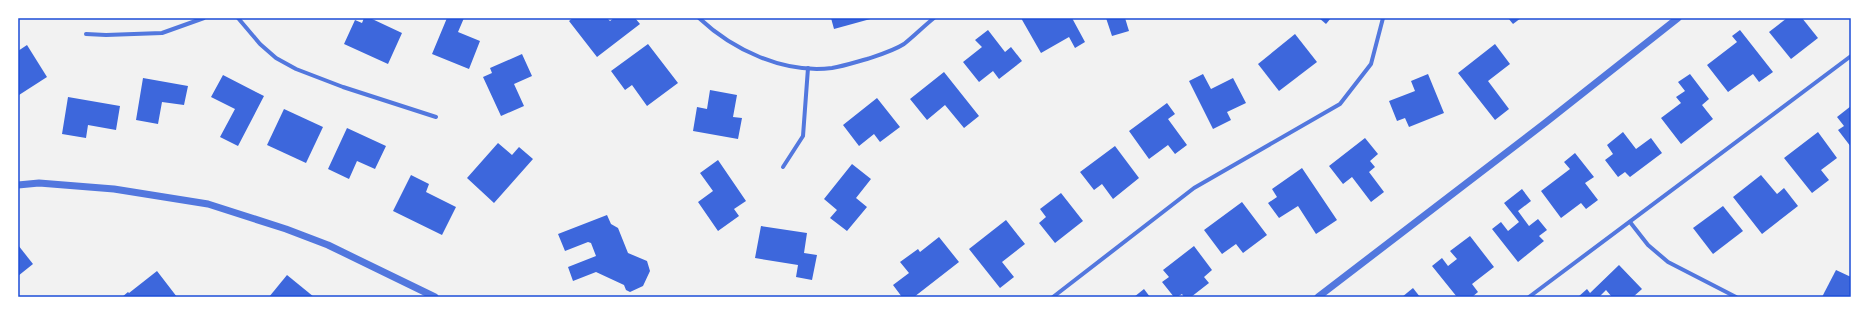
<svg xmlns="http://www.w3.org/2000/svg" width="1869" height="315" viewBox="0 0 1869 315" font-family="Jost,sans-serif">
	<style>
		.building { fill: #3d67dc }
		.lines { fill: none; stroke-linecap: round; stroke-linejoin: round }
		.minor { stroke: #5277de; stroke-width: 4 }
		.tertiary { stroke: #5277de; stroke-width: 7 }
		.neatline { fill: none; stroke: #1d4ed8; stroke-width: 1.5 }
	</style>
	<rect width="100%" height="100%" fill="#f2f2f2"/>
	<g class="building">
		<path d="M364 18H370L402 33 388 64 344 44 355 20 362 23Z"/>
		<path d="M447 18H464L458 32 480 41 469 69 432 54Z"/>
		<path d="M573 18H607L610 21 614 18H635L640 24 597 57 569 21Z"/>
		<path d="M831 18H874L834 29Z"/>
		<path d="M1021 18H1072L1085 42 1075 48 1069 37 1041 53Z"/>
		<path d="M1106 18H1125L1129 31 1112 36Z"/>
		<path d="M1319 18H1331L1326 24Z"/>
		<path d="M1508 18H1521L1513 24Z"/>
		<path d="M1787 18H1802L1818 38 1791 59 1769 32Z"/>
		<path d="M988 30 1005 52 1011 47 1022 61 999 79 993 71 979 82 963 62 982 47 975 40Z"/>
		<path d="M1740 30 1773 72 1759 82 1753 74 1728 92 1707 65 1737 42 1732 36Z"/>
		<path d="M1295 34 1317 62 1279 91 1258 64Z"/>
		<path d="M648 44 678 83 647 106 632 85 625 90 611 71Z"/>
		<path d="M1495 44 1510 64 1488 81 1509 109 1495 120 1458 73Z"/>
		<path d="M27 45 47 77 19 95 18 51Z"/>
		<path d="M522 54 532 76 514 84 524 106 501 116 483 77 492 73 490 68Z"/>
		<path d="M944 72 979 116 964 128 945 105 927 120 910 99Z"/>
		<path d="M1203 74 1211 89 1233 78 1246 103 1227 112 1231 120 1213 129 1189 81Z"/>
		<path d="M1428 74 1444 113 1409 127 1405 118 1397 121 1389 101 1415 91 1411 81Z"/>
		<path d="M1690 74 1709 99 1702 105 1713 119 1681 144 1661 118 1681 103 1676 97 1685 91 1678 82Z"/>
		<path d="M223 75 264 96 238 146 220 137 235 109 211 97Z"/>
		<path d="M143 78 188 86 184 105 162 102 158 124 136 120Z"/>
		<path d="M710 90 737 95 733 117 742 118 738 139 693 131 697 107 707 109Z"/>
		<path d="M68 97 120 106 116 130 88 125 86 138 62 134Z"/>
		<path d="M877 98 900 127 880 142 874 134 859 146 843 125Z"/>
		<path d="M1167 103 1175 114 1168 119 1187 145 1175 154 1168 145 1149 159 1129 131Z"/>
		<path d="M1851 106V147L1838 130 1844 126 1837 117Z"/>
		<path d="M284 109 323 127 306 163 267 145Z"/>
		<path d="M347 128 386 146 375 169 357 161 349 179 328 169Z"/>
		<path d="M1623 132 1636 149 1651 138 1662 153 1630 177 1625 172 1618 177 1605 160 1613 154 1607 145Z"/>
		<path d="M1818 132 1837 158 1821 170 1829 180 1812 193 1784 158Z"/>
		<path d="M1365 138 1378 154 1370 161 1375 167 1369 172 1384 192 1371 202 1352 177 1343 184 1329 166Z"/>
		<path d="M498 143 512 155 519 147 533 159 494 203 467 178Z"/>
		<path d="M1115 146 1139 178 1113 199 1102 184 1094 190 1080 172Z"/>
		<path d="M1575 153 1594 177 1585 183 1598 200 1586 209 1581 203 1561 218 1541 191 1570 169 1564 162Z"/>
		<path d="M718 160 746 201 734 209 739 216 718 231 698 202 713 191 700 173Z"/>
		<path d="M852 164 871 179 856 198 867 207 847 231 830 218 837 210 824 199Z"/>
		<path d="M1302 168 1337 220 1316 234 1298 206 1279 218 1268 203 1277 197 1272 189Z"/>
		<path d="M411 175 429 184 426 192 456 207 442 235 393 211Z"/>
		<path d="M1761 175 1777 194 1784 188 1798 206 1762 234 1733 197Z"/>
		<path d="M1522 189 1531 201 1518 211 1529 226 1538 219 1547 230 1539 236 1544 241 1518 262 1492 229 1501 222 1508 231 1519 222 1504 203Z"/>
		<path d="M1061 193 1083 221 1055 243 1039 223 1046 217 1040 209Z"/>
		<path d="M1242 202 1267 235 1243 253 1236 244 1222 254 1204 230Z"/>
		<path d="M1723 206 1743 231 1713 254 1693 228Z"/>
		<path d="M607 215 611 224 618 228 628 253 647 261 650 271 643 286 630 292 626 290 624 285 596 272 573 281 568 267 596 256 591 243 588 242 565 251 558 234Z"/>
		<path d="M1006 220 1025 244 1002 262 1014 277 1000 288 969 249Z"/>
		<path d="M761 226 807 233 804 253 817 255 812 280 796 277 798 265 755 258Z"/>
		<path d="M1470 236 1494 267 1472 284 1478 292 1472 297H1457L1432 266 1442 258 1448 266 1457 259 1450 251Z"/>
		<path d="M939 237 959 262 914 297H902L893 285 909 273 900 262 918 249 920 252Z"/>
		<path d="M18 245 33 264 18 276Z"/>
		<path d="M1194 246 1212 270 1204 277 1209 283 1191 297H1184L1182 294 1177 297H1174L1162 282 1169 277 1163 270Z"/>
		<path d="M1619 265 1642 289 1633 297H1612L1606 290 1599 297H1578L1587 289 1590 293Z"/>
		<path d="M1836 270 1851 277V297H1822Z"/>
		<path d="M157 271 177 297H122L128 292 129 293Z"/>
		<path d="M287 275 314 297H269Z"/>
		<path d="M1413 288 1420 297H1402Z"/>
		<path d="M1144 289 1150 297H1134Z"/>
	</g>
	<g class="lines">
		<g class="minor">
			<path d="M238 18 260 44 276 58 296 69 343 87 436 117"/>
			<path d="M699 18C733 50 784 74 832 68 844 66 856 62 867 59 879 55 893 51 904 44 914 36 924 26 934 18"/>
			<path d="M86 34 106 35 162 33 204 18"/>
			<path d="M783 167 803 136 808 68"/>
			<path d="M1630 222 1648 245 1668 262 1736 297"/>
			<path d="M1053 297 1194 188 1340 104 1371 64 1383 18"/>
			<path d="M1529 297 1851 56"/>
		</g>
		<g class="tertiary">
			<path d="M18 185 39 183 114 189 208 204 286 229 328 245 435 297"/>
			<path d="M1318 297 1545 123 1678 18"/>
		</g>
	</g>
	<rect width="1869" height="315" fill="none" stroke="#ffffff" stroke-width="38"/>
	<rect x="19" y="19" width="1831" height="277" class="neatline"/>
</svg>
